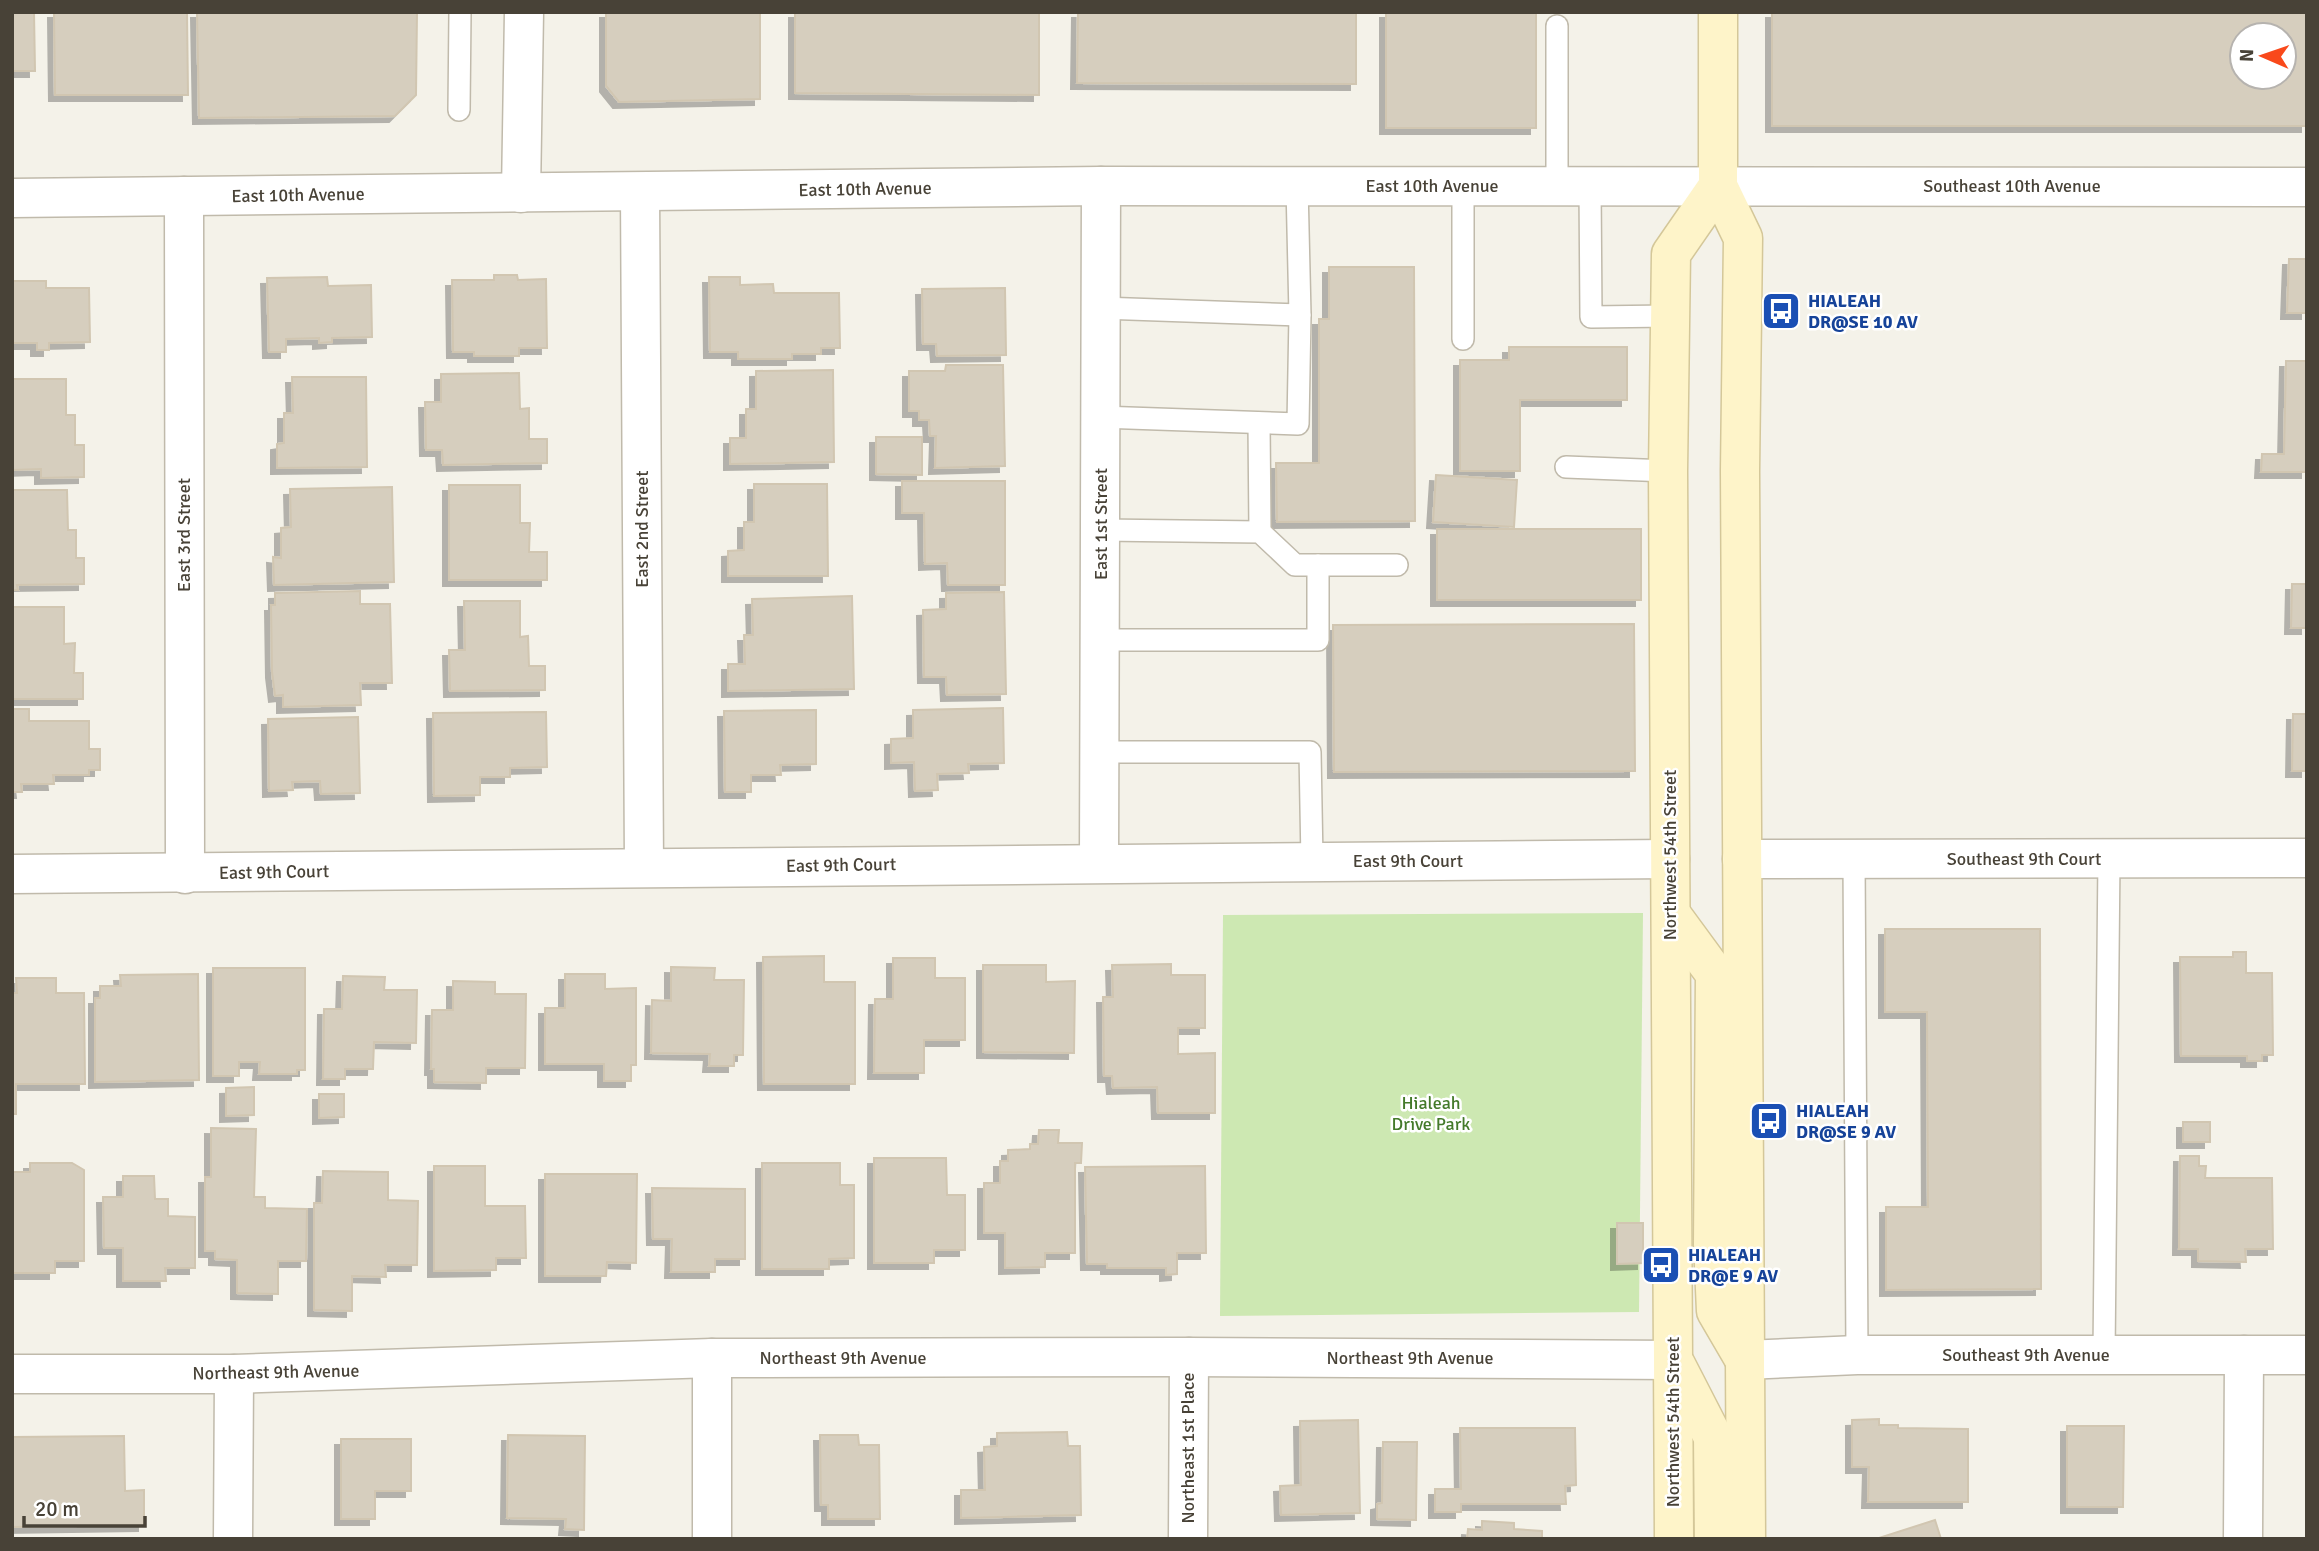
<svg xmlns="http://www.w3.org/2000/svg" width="2319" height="1551" viewBox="0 0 2319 1551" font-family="Signika,sans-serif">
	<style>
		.green { fill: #cde8b2 }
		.building { fill: #d6cebe; stroke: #d1c6b1; stroke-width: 2; fill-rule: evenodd; filter: url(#shadow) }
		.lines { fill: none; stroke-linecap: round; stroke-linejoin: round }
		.service-casing { stroke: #c0baab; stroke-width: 24 }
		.minor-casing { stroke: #c0baab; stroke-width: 41 }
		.tertiary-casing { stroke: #c0baab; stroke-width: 41 }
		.secondary-casing { stroke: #d4c799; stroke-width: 41 }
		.service { stroke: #fff; stroke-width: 21 }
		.minor { stroke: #fff; stroke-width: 38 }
		.tertiary { stroke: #fff; stroke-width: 38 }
		.secondary { stroke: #fef4c9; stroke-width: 38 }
		.labels { text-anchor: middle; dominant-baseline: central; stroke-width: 5; stroke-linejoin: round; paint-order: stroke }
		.street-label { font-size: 18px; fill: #484237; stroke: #fff }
		.transit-label { font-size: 18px; font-weight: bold; fill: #164399; stroke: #fff; text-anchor: start }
		.park-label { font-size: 18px; fill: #447a2a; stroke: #fff }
	</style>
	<defs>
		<filter id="shadow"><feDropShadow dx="-6" dy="6" stdDeviation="0" flood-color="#0004"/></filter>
	</defs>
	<rect width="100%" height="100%" fill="#f4f2e9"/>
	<path class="green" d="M1643 913 1639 1312 1220 1316 1223 915Z"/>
	<g class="building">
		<path d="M12 12H34L35 71H12Z"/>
		<path d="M54 12H187L188 95H55Z"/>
		<path d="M197 12H417L416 95 395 116 199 118Z"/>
		<path d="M606 12H760V99L619 102 606 86Z"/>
		<path d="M795 12H1039V95L795 93Z"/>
		<path d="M1078 12H1356V84L1077 83Z"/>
		<rect x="1386" y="12" width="150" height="116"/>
		<path d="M1772 12H2307V126H1772ZM2242 35H2284V77H2242Z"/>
		<path d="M2289 259H2307V313H2287Z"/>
		<path d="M1329 267H1414L1415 521 1277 522 1276 463H1319V319H1329Z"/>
		<path d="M494 275H517L518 280 546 279 547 348H519V356H474V352H453L452 280H494Z"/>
		<path d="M327 277 328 286 371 285 372 337 332 338V342L319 343V338L286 339V352H269L267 278Z"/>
		<path d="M709 277H740V285L773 284 774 293H839L840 348H821V354H792V359H738V352H710Z"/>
		<path d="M12 281H46V288H89L90 342 49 343V350H37V343H12Z"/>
		<path d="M1005 288 1006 355 937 356 936 344H923L922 289Z"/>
		<path d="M1509 347H1627V400H1520V471H1460V360H1509Z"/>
		<path d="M2286 361H2307V472H2261L2262 454H2284Z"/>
		<path d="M946 365H1003L1005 466 935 468 936 436H930L929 420H919V411H909V371H945Z"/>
		<path d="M833 370 834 462 730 464V438H746V409H756V371Z"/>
		<path d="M519 373 520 409 529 408V439H547V463L443 465 442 450H426L425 402H441V374Z"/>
		<path d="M292 377H366L367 467 277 468V444L284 443V413H293Z"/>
		<path d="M12 379H66V415H75V445H84V477L41 478V469L12 470Z"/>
		<path d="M876 437H922V475L876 474Z"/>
		<path d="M1436 475 1517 480 1514 527 1433 522Z"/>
		<path d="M902 481H1005V585H948L947 563 925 564 924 513H902Z"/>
		<path d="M754 484H827L828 576H728V551L744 550V522H754Z"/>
		<path d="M449 485H520V523H530L529 552H547V580H449Z"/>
		<path d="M392 487 394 582 274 585 273 557 281 558V528L291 527 290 489Z"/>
		<path d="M12 490H67L68 530H76V558H84V584L17 585 18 590H12Z"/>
		<rect x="1437" y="529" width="204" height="71"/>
		<path d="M2292 584H2307V628H2291Z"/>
		<path d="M360 591V604H390L392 683H360L361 705 283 707V695L275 696 272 672 271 605H275V593Z"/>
		<path d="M1004 592 1006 694 947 695 946 677H924L923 610 946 609V593Z"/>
		<path d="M852 596 854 689 728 691V664H745L744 635H753L752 599Z"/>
		<path d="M464 601H520V637L528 636 529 666H545V690L450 691 449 650H465Z"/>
		<path d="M12 607H64V644L75 643 74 673H83V699H12Z"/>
		<path d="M1634 624 1635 771 1334 772 1333 625Z"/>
		<path d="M1003 708 1004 763 968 764 969 773 937 774 938 790 915 791 914 762 891 763V739L913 738V710Z"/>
		<path d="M12 709H29V721H89V749H100V770H89V775H53L54 784H21L22 792H12Z"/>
		<path d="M816 710V764L780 765 781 775H751V792H725L724 711Z"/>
		<path d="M546 712 547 767 510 768V777H480V795L434 796 433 713Z"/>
		<path d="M2293 714H2307V771H2292Z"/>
		<path d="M358 717 360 793 321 794 320 781 292 782 293 790 269 791 268 719Z"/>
		<path d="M1885 929H2040L2041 1289 1886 1290V1207H1928L1927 1012H1885Z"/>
		<path d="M2233 952H2246V973H2272L2273 1055H2262V1061H2247V1056H2181L2180 957H2233Z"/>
		<path d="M824 956V982H855V1084H764L763 957Z"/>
		<path d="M893 958H935V978H965V1040H924V1073H874L875 999H893Z"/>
		<path d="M1171 964V975H1205V1028H1178V1054L1215 1053V1113H1158L1157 1087 1113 1088 1112 1076H1104L1103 997H1113L1112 965Z"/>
		<path d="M983 965H1046V982L1075 981 1074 1053 983 1052Z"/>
		<path d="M671 967 715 968 714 980H744L743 1055H734V1066H709L710 1054 651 1053 652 1000 671 1001Z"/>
		<path d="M213 968H305V1070H297V1074H259L260 1062H239V1076H213Z"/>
		<path d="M198 974 199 1080 95 1082V998H100V986H121L120 975Z"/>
		<path d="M565 974H605V989L636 988V1065H631V1081H604V1064H545V1008H565Z"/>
		<path d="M343 976 385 977 384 990H417L416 1043 374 1042 373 1069H345V1079H323L324 1009H342Z"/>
		<path d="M16 978H56V993H84L85 1084H16V1114H12V993H17Z"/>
		<path d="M453 981 495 982V994H526L525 1068H486V1083L434 1082V1069H431L432 1010H453Z"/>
		<path d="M254 1087V1115L226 1116V1088Z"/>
		<path d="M319 1094H344V1117L319 1118Z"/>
		<rect x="2183" y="1122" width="27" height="20"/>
		<path d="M211 1128 256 1129 254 1197H265V1208L307 1209 306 1261H278V1294L237 1293V1260L215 1259V1251H205V1177H211Z"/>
		<path d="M1039 1130H1059L1058 1143H1082L1081 1163H1075V1253H1045V1267L1005 1268V1233H984V1183H1000V1161H1008V1150L1030 1149V1144H1038Z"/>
		<path d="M2180 1156H2199V1166H2206L2205 1178H2272L2273 1249H2245L2246 1262 2198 1261V1249H2179Z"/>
		<path d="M874 1158H946L947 1195H965V1250H934V1263H874Z"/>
		<path d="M30 1163H72L84 1170V1261H55V1273H12V1172H30Z"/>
		<path d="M762 1163H840V1185H854V1258L829 1259V1269H762Z"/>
		<path d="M434 1166H485V1206H525L526 1258H496V1270L434 1271Z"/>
		<path d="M1205 1166 1206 1253H1177V1274L1166 1275V1268H1107V1264H1087L1085 1167Z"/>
		<path d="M323 1171 388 1172V1200L418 1201 417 1265H385L386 1277 352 1276V1311L314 1310V1203H322Z"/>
		<path d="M545 1174H637L636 1263 607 1262 606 1276H545Z"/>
		<path d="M123 1176H154L155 1199H168V1216L195 1217V1268H165L166 1281H123V1248H104L103 1197H123Z"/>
		<path d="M652 1188 745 1189V1259H715V1272H671L672 1239H653Z"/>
		<path d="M1617 1223H1643V1263L1617 1264Z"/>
		<path d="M1879 1419V1425H1898V1428L1968 1429V1502H1868L1869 1467H1852V1420Z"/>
		<path d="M1358 1420 1360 1513 1281 1515 1280 1486 1301 1485 1300 1421Z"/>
		<path d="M2067 1426H2124L2123 1507H2067Z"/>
		<path d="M1460 1428H1575L1576 1485 1565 1486 1566 1504H1461V1512H1435V1489H1461Z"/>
		<path d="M1067 1432 1068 1446H1080L1081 1515 961 1518V1490H985L984 1447 997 1446V1433Z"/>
		<path d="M508 1435 585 1436 584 1530 565 1529 566 1519 507 1518Z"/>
		<path d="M820 1435H858L859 1445H879L880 1519H828V1505H821Z"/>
		<path d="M124 1436 125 1491 144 1490V1525L12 1527V1437Z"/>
		<path d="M341 1439H411V1491H375V1519H341Z"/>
		<path d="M1383 1442H1417L1416 1520 1377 1519V1504L1382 1503Z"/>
		<path d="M1935 1520 1941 1539H1876Z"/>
		<path d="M1482 1521 1514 1523V1529L1542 1531V1539H1467L1468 1529 1482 1530Z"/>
	</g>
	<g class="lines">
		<g class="service-casing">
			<g id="service">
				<path d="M1557 26V186"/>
				<path d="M459 110 460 12"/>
				<path d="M1590 186 1591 317 1670 316"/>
				<path d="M1101 308 1300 315 1297 186"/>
				<path d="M1463 339V186"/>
				<path d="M1100 417 1298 424 1300 315"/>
				<path d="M1259 423 1260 532"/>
				<path d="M1566 467 1668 471"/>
				<path d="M1102 530 1260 532 1295 565H1397"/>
				<path d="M1100 640H1318V565"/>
				<path d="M1099 752H1310L1312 861"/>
				<path d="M1854 859 1857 1355"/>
				<path d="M2104 1355 2109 858"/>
			</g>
		</g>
		<g class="minor-casing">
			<g id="minor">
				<path d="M640 192 644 867"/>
				<path d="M521 193 524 12"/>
				<path d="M184 196 185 874"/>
				<path d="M1099 862 1101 186"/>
				<path d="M12 874 1670 859"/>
				<path d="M1745 1360 1857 1355H2307"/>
				<path d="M12 1374H234L712 1358 1189 1357 1673 1360"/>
				<path d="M233 1539 234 1374"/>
				<path d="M712 1539V1358"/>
				<path d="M1188 1539 1189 1357"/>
				<path d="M2243 1539 2244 1355"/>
			</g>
		</g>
		<g class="tertiary-casing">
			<g id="tertiary">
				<path d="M12 198 1101 186 2307 187"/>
				<path d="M1742 859 2307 858"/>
			</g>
		</g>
		<g class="secondary-casing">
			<g id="secondary">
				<path d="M1718 12V186L1743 238 1740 471 1746 1539"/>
				<path d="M1671 914 1715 974 1713 1244 1716 1311 1744 1359"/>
				<path d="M1676 1365 1713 1437 1714 1539"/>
				<path d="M1674 1539 1668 471 1671 254 1718 186"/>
			</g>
		</g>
		<use href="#service" class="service"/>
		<use href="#minor" class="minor"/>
		<use href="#tertiary" class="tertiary"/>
		<use href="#secondary" class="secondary"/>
	</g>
	<defs>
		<g id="bus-square" transform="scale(2.0125)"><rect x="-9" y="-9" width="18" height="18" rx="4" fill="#1a4fb4" stroke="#fff"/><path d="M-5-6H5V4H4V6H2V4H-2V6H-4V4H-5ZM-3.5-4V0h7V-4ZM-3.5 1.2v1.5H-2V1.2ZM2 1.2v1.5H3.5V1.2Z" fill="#fff"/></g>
	</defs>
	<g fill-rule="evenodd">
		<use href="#bus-square" x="1781" y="311"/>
		<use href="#bus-square" x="1769" y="1121"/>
		<use href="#bus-square" x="1661" y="1265"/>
	</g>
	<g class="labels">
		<g class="street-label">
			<text x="1432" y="186">East 10th Avenue</text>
			<text x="2012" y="186">Southeast 10th Avenue</text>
			<text transform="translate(865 189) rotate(-1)">East 10th Avenue</text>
			<text transform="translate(298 195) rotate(-1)">East 10th Avenue</text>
			<text transform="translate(1101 524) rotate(-90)">East 1st Street</text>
			<text transform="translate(642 529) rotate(-90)">East 2nd Street</text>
			<text transform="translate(184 535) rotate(-90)">East 3rd Street</text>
			<text transform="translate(1670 855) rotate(-90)">Northwest 54th Street</text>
			<text x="2024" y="859">Southeast 9th Court</text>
			<text x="1408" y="861">East 9th Court</text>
			<text transform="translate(841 865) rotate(-1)">East 9th Court</text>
			<text transform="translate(274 872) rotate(-1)">East 9th Court</text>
			<text x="2026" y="1355">Southeast 9th Avenue</text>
			<text x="843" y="1358">Northeast 9th Avenue</text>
			<text x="1410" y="1358">Northeast 9th Avenue</text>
			<text transform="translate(276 1372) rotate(-1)">Northeast 9th Avenue</text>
			<text transform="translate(1673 1422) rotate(-90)">Northwest 54th Street</text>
			<text transform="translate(1188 1448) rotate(-90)">Northeast 1st Place</text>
		</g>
		<g class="transit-label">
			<text x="1808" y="301">HIALEAH<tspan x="1808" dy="21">DR@SE 10 AV</tspan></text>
			<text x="1796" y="1111">HIALEAH<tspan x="1796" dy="21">DR@SE 9 AV</tspan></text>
			<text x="1688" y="1255">HIALEAH<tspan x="1688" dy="21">DR@E 9 AV</tspan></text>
		</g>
		<g class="park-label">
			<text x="1431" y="1103">Hialeah<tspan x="1431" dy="21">Drive Park</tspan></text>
		</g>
	</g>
	<rect width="2319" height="1551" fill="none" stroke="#484237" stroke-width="28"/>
	<g transform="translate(2263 56) rotate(272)"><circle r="33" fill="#ffffff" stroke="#b6b3af" stroke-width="2"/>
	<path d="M0-5L12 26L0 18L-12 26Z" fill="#f9491b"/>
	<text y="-10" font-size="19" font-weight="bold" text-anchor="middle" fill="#484237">N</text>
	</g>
	<path d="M24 1516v10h121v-10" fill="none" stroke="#484237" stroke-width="3.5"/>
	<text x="35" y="1516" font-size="21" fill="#484237" stroke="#ffffff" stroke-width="5" paint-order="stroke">20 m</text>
</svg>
